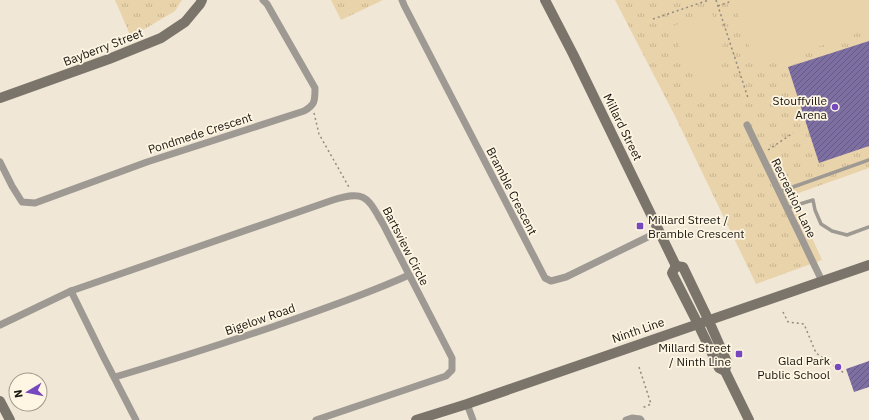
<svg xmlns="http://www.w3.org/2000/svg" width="869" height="420" viewBox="0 0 869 420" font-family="'IBM Plex Sans',sans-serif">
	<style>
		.park { fill: url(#park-tufts) }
		.garden { fill: #e9d3aa }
		.building { fill: url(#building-hatch) }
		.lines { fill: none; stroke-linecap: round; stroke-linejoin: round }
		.path { stroke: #938c7f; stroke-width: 1.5; stroke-dasharray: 2 3; stroke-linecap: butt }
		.lane { stroke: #9e9a93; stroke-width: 3.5 }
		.street { stroke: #9e9a93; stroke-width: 7 }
		.secondary { stroke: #7a746a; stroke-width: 10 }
		.poi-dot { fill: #7648c0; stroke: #fef5e3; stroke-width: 1.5 }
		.labels { text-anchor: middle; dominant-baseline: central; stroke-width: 3.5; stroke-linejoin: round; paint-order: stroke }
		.street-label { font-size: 12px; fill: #1a1711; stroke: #fef5e3 }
		.poi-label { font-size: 12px; fill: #1a1711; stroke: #fef5e3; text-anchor: end }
	</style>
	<defs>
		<pattern id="park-tufts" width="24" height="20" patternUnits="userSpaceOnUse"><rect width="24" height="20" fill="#e9d3aa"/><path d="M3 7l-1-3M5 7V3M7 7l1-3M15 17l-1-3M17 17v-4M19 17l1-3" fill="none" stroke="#c7b491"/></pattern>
		<pattern id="building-hatch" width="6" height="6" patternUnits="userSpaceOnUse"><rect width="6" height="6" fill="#7e6fa2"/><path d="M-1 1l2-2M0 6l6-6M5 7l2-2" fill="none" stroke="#665a83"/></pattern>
	</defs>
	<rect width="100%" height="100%" fill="#f1e7d6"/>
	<g class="park">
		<path d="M115 0H182L175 11 131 37Z"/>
		<path d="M331 0H383L341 20Z"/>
		<path d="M615 0H869V168L793 195 822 260 756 284 675 116Z"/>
	</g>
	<g class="garden">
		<path d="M733 0H869V29L757 68Z"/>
		<path d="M712 13 714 20 710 22 715 21 717 29 700 34 699 33 695 35V36L678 42 675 34 680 32 675 33 673 26Z"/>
		<path d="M717 30 720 38 716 40 720 39 723 46 706 52 705 51 700 52V54L684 59 681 51 686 50 681 51 678 43 696 38Z"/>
		<path d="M719 50 724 64 694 74 689 60Z"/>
		<path d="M725 68 730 82 700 92 695 78Z"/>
	</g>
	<g class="building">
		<path d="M869 41V146L819 163 788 67Z"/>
		<path d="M869 361V387L854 392 846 369Z"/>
	</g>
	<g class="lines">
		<g class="path">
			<path d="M716 0 748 98"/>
			<path d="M718 6 732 1"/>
			<path d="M653 19 709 0"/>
			<path d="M314 113 319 134 350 189"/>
			<path d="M768 150 793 133"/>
			<path d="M783 312 788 322 804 324 816 353 844 373"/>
			<path d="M639 367 651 404 642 408"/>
		</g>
		<g class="lane">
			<path d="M779 192 869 160"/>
			<path d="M787 208 813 200 815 210 821 224 832 231 847 235 869 227"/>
		</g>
		<g class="street">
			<path d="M402 0 404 5 545 278 551 281 566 277 660 231"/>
			<path d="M747 125 822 281"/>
			<path d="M0 162 12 186 22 202 35 203 147 162 304 111C315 105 315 101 315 88L267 4 263 0"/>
			<path d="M71 291 102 354 136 420"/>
			<path d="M0 325 71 291 333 200C366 190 367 197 383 224L452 358V370L446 376 316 420"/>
			<path d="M115 377C169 361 222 344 275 326 320 310 365 295 409 275"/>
			<path d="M467 404 473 420"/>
			<path d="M626 420 632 418 640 419 641 420"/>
		</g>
		<g class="secondary">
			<path d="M545 0 573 54 676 266"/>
			<path d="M0 98 109 59 161 38 185 22 200 4 202 0"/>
			<path d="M676 266 683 267 708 319 727 362 725 371 749 420"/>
			<path d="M676 266 672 273 698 324 719 368 725 371"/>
			<path d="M0 401 10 420"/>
			<path d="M416 420 467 404 869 265"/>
		</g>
	</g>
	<g class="poi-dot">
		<circle cx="835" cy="107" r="4"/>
		<rect x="636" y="222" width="8" height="8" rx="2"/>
		<rect x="735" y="350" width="8" height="8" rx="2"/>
		<circle cx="838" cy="367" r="4"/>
	</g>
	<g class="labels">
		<g class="street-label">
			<text transform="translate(103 47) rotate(-21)">Bayberry Street</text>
			<text transform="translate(623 127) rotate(64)">Millard Street</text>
			<text transform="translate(200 133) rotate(-18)">Pondmede Crescent</text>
			<text transform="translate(512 191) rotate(63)">Bramble Crescent</text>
			<text transform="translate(794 198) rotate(64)">Recreation Lane</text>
			<text transform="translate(406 246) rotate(63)">Bartsview Circle</text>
			<text transform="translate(260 319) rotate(-19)">Bigelow Road</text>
			<text transform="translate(638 330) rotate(-19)">Ninth Line</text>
		</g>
		<g class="poi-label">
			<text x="827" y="100">Stouffville<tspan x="827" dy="14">Arena</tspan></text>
			<text x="648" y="219" text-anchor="start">Millard Street /<tspan x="648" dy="14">Bramble Crescent</tspan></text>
			<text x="731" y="347">Millard Street<tspan x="731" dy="14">/ Ninth Line</tspan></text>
			<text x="830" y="360">Glad Park<tspan x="830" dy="14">Public School</tspan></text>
		</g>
	</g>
	<g transform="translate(28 392) rotate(260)"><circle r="19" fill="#fef5e3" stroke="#a39c8f"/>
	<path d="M0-3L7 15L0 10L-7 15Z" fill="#7648c0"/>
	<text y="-6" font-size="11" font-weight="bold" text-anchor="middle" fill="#1a1711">N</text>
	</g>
</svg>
